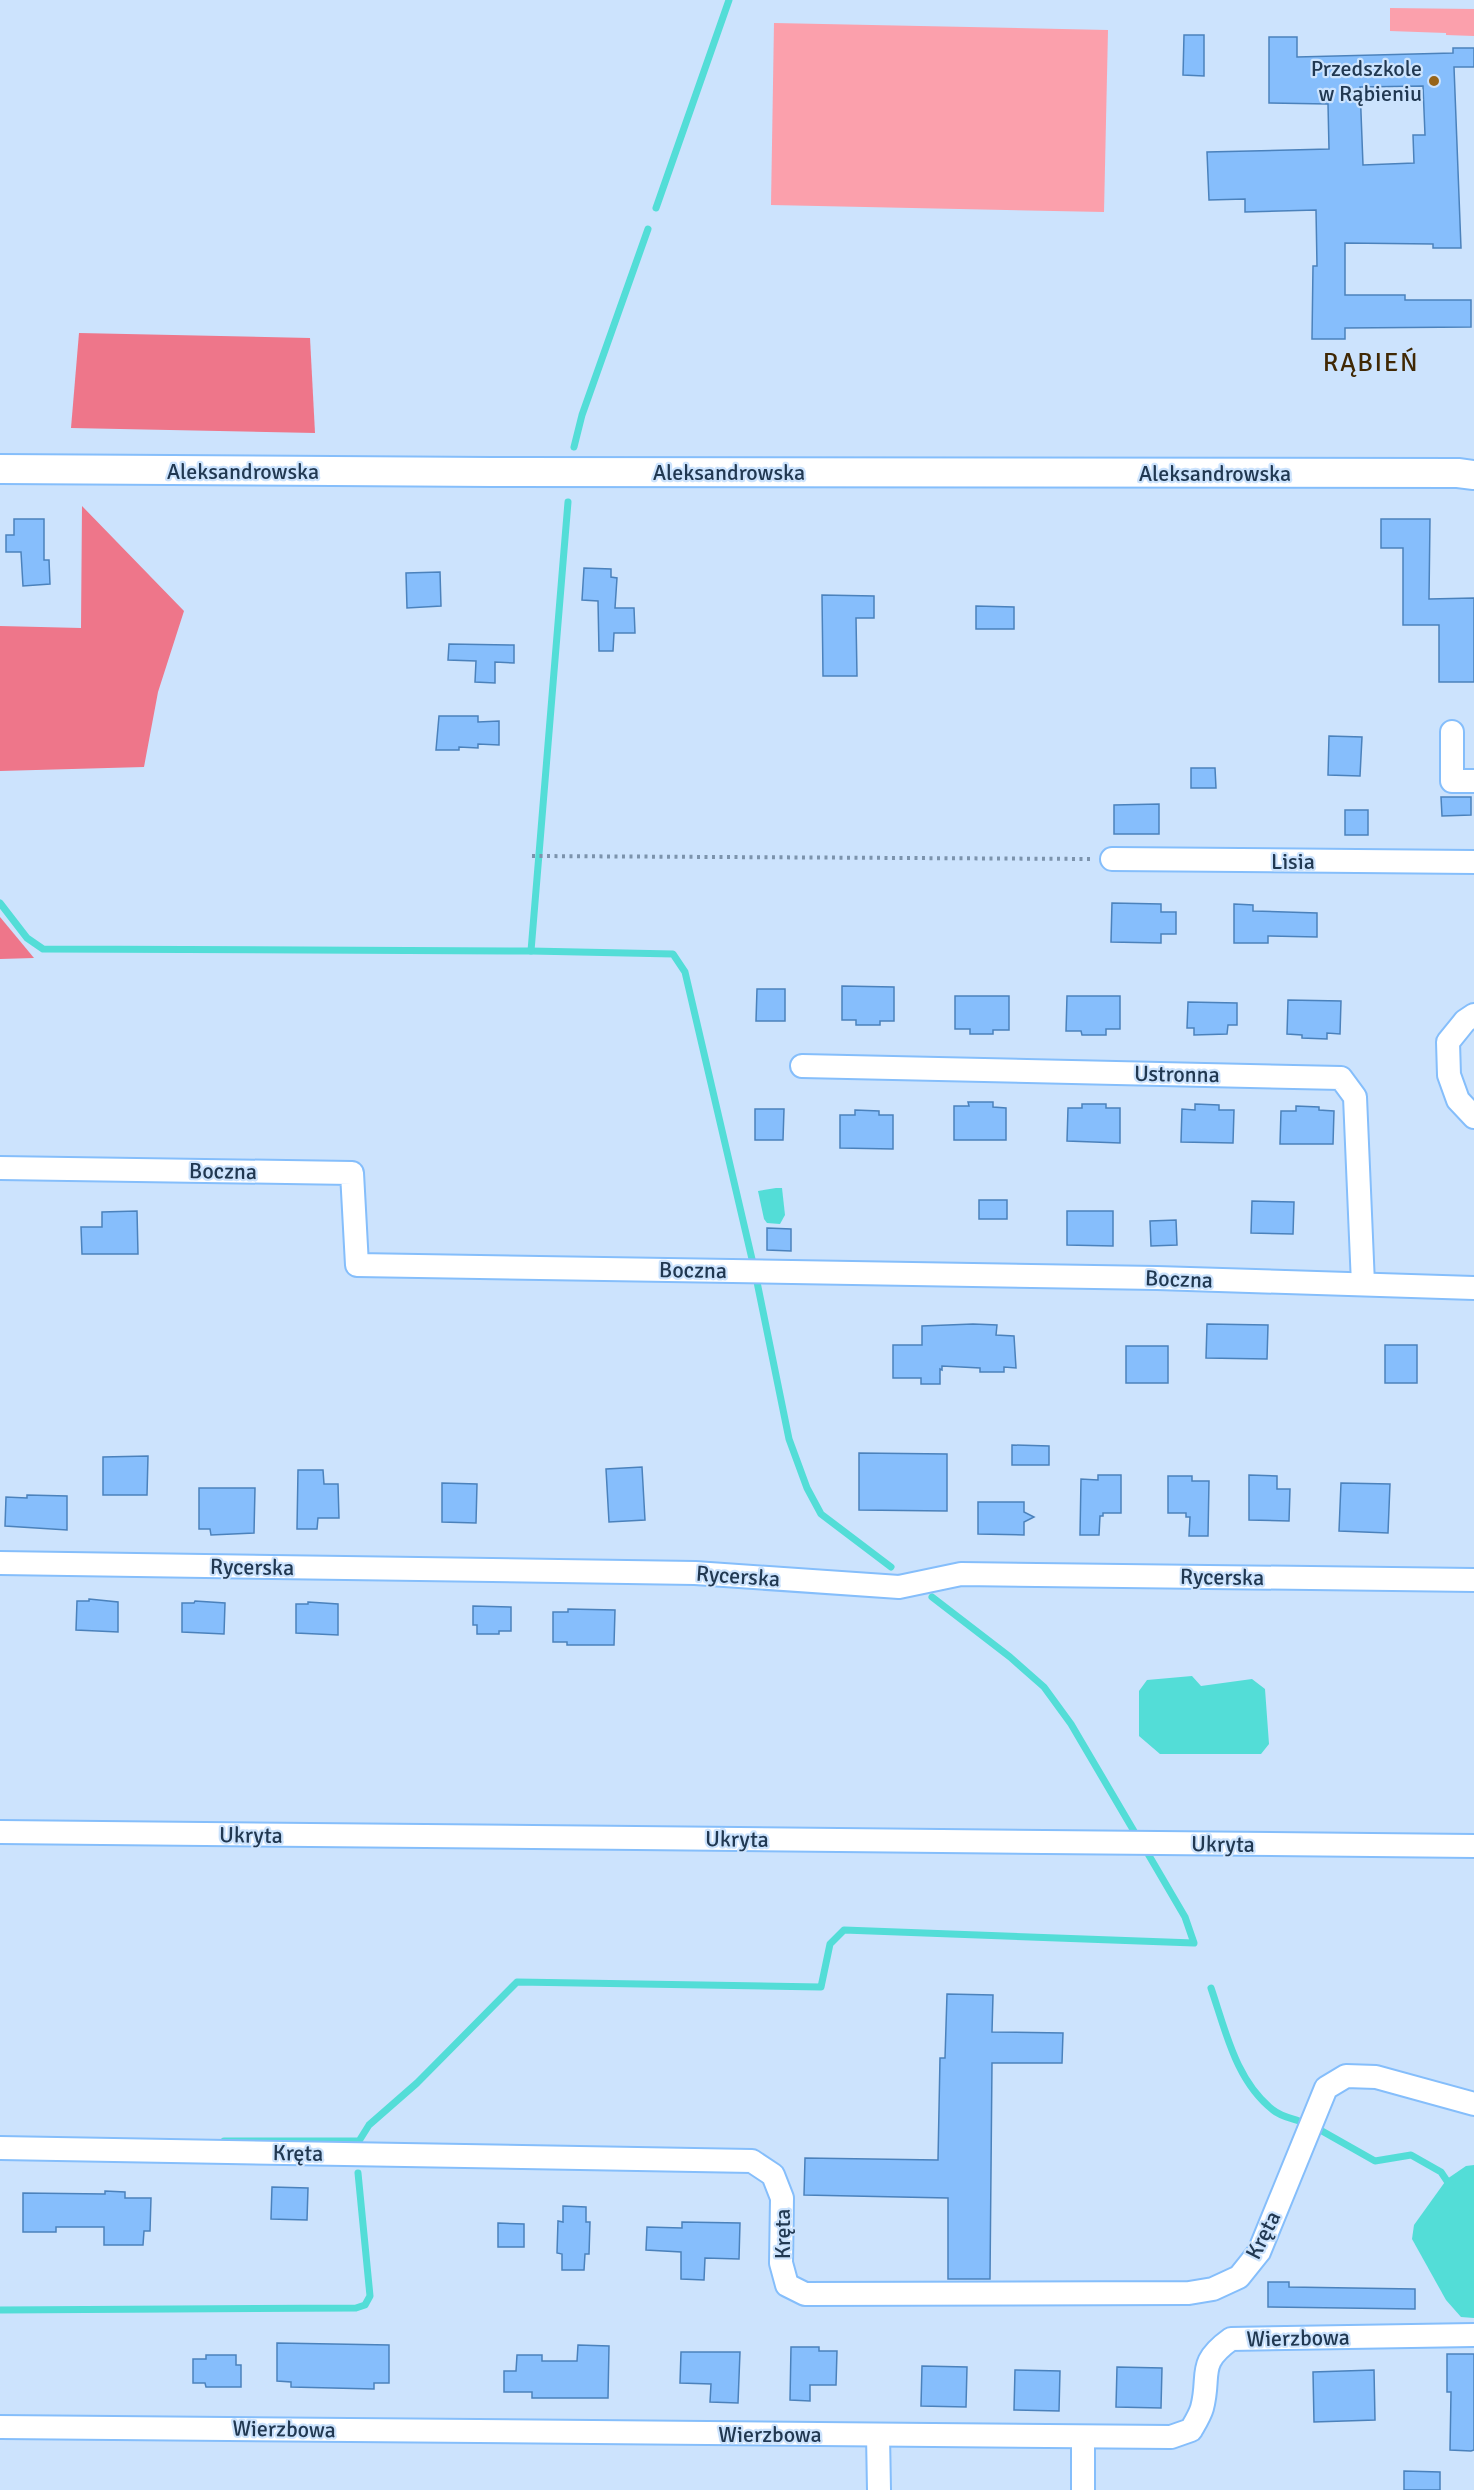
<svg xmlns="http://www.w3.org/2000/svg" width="1474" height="2490" font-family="Signika,sans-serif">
<rect width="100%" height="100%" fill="#cce3fd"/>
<g fill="#fba0ac">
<path d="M1390,8L1474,9V36L1446,35V33L1390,31Z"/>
<path d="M774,23L1108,30L1104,212L771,205Z"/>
</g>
<g fill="#ee768a">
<path d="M79,333L310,338L315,433L71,428Z"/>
<path d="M82,506L184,611L158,692L144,767L0,771V626L81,628Z"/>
<path d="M0,917L34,958L0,959Z"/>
</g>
<g fill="#53ddd7">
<path d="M776,1188H782L785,1215L780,1224L767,1223L764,1219L758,1191Z"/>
<path d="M1192,1676L1201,1686L1252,1679L1265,1689L1269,1744L1261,1754H1160L1139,1736V1691L1147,1680Z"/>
<path d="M1474,2165V2318L1461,2317L1446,2300L1412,2239L1414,2225L1447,2179L1466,2166Z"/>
</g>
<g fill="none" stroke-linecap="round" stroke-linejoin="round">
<g stroke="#53ddd7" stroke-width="7">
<path d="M656,208L729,0"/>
<path d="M574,447L582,415L648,229"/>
<path d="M0,903L27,938L43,949L531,951L673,954L685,972L752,1259"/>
<path d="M531,951L568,502"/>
<path d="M757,1282L789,1439L807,1488L821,1514L891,1567"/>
<path d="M932,1597L1010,1657L1044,1687L1071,1724L1138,1838"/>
<path d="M1211,1988C1226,2032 1236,2081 1273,2110C1280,2116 1290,2118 1299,2121"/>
<path d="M1322,2131L1375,2161L1411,2155L1441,2172L1451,2187"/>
<path d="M224,2141H359L369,2125L417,2083L517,1982L821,1987L830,1944L844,1930L1194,1943L1185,1917L1144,1847"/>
<path d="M0,2310L356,2308L365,2305L370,2296L358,2173"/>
</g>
</g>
<g fill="#86befc" stroke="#4b82bc" stroke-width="1.5" fill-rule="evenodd">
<path d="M1184,35H1204V76L1183,75Z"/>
<path d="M1269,37H1297V57L1453,53V48H1474V67H1454L1461,248H1433V244L1345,243V295H1405V300H1471V327L1345,328V339H1312L1313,266H1317L1316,210L1245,212V199L1209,200L1207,152L1329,149L1328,104L1269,103ZM1423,86L1425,135H1413L1414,163L1363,165L1360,87Z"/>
<path d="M14,519H44V560H49L50,584L23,586L21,552H6V535H14Z"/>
<path d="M1381,519H1430L1429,599L1474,598V682H1439V625H1403V548H1381Z"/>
<path d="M584,568L611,569V577L617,578L615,608H634L635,633H614L613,651H599L598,601L582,600Z"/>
<path d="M440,572L441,606L407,608L406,573Z"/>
<path d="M822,595L874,596V618H856L857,676H823Z"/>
<path d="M976,606L1014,607V629H976Z"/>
<path d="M449,644L514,645V663L495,662V683L475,682L476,661L448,660Z"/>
<path d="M439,716H478V722L499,721V745L478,744V748L459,747V750H436Z"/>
<path d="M1329,736L1362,737L1360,776L1328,775Z"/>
<path d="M1191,768H1215L1216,788H1191Z"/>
<path d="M1441,797H1471V815L1442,816Z"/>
<path d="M1159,804V834H1114V805Z"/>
<rect x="1345" y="810" width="23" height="25"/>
<path d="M1112,903L1161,904V912H1176V934H1161V943L1111,942Z"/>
<path d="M1234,904L1253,905V911L1317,913V937L1268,936V943H1234Z"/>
<path d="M842,986L894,987V1021H880V1025H856V1020H842Z"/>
<path d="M757,989H785V1021H756Z"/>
<path d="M955,996H1009V1030H993V1034H970V1029H955Z"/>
<path d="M1067,996H1120V1029H1106V1035H1082L1081,1031H1066Z"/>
<path d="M1288,1000L1341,1001L1340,1034L1327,1033V1039L1302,1038V1035L1287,1034Z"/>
<path d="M1188,1002L1237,1003V1025H1228L1227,1034L1194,1035V1028H1187Z"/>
<path d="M968,1102H993V1107L1006,1108V1140H954V1106H969Z"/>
<path d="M1082,1104H1106V1108H1120V1143L1067,1141L1068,1108H1082Z"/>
<path d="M1195,1104L1219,1105V1110H1234L1233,1143L1181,1142L1182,1109L1195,1110Z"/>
<path d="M1296,1106L1319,1107V1110L1334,1111L1333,1144H1280L1281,1111H1296Z"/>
<path d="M755,1109H784L783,1140H755Z"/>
<path d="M855,1110L879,1111V1115H893V1149L840,1148V1115H855Z"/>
<rect x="979" y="1200" width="28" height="19"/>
<path d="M1252,1201L1294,1202L1293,1234L1251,1233Z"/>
<path d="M137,1211L138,1254H82L81,1227H102V1212Z"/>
<path d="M1067,1211H1113V1246L1067,1245Z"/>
<path d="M1176,1220L1177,1245L1151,1246L1150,1221Z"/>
<path d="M767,1228L791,1229V1251L767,1250Z"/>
<path d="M973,1324L997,1325L996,1335L1014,1336L1016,1368L1004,1367V1372H980V1368L942,1366V1370L940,1369V1384H921V1378H893V1345H922V1326Z"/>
<path d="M1207,1324L1268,1325L1267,1359L1206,1358Z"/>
<rect x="1385" y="1345" width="32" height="38"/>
<rect x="1126" y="1346" width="42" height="37"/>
<path d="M1012,1445L1049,1446V1465H1012Z"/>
<path d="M859,1453L947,1454V1511L859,1510Z"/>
<path d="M148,1456L147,1495H103V1457Z"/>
<path d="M642,1467L645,1520L609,1522L606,1469Z"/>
<path d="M298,1470H323L324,1484H338L339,1518H318L317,1529H297Z"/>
<path d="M1098,1475H1121V1513H1103V1516H1100L1099,1535H1080L1081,1479L1098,1480Z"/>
<path d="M1249,1475L1277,1476V1489H1290L1289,1521L1249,1520Z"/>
<path d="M1168,1476H1192V1481H1209L1208,1536H1189L1190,1517H1186V1513H1168Z"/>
<path d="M442,1483L477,1484L476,1523L442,1522Z"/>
<path d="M1341,1483L1390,1484L1388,1533L1339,1531Z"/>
<path d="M199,1488H255L254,1533L211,1535L210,1529H199Z"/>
<path d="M27,1495L67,1496V1530L5,1526L6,1497L27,1498Z"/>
<path d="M978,1502H1024V1512L1034,1517L1024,1522V1535L978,1534Z"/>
<path d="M89,1599L118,1602V1632L76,1630L77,1601H89Z"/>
<path d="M195,1601L225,1603L224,1634L182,1632V1603H194Z"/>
<path d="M308,1602L338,1604V1635L296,1633V1604H308Z"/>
<path d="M473,1606L511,1607V1631H499V1634H477V1625H473Z"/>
<path d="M568,1609L615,1610L614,1645H567V1642H553V1612H568Z"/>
<path d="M947,1994L993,1995L992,2032L1063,2033L1062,2063H992L990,2279H948V2198L804,2195L805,2158L938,2160L940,2058H945Z"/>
<path d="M272,2187L308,2188L307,2220L271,2219Z"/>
<path d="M105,2191L125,2192V2198H151L150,2231H144L143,2245H104V2227H56V2232H23V2193L105,2194Z"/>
<path d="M563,2206L586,2207V2222H590L589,2254H585L584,2270H562V2254L557,2253L558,2221L563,2222Z"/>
<path d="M682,2222L740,2223L739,2259L705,2258L704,2280L681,2279V2252L646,2250L647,2227L682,2228Z"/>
<path d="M498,2223L524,2224V2247H498Z"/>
<path d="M1268,2282H1289V2287L1415,2289V2309L1268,2307Z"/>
<path d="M277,2343L389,2345V2383H374V2389L291,2387V2382L277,2381Z"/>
<path d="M578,2345L609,2346L608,2398H532V2392H504V2371H516L517,2355H542V2361H577Z"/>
<path d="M791,2347H819V2351H837L836,2385H810V2401L790,2400Z"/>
<path d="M681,2352H740L738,2403L710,2402L711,2384L680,2383Z"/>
<path d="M1447,2354H1474V2450L1471,2451L1450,2450L1451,2392H1447Z"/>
<path d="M206,2355H236V2365H241V2387H206L205,2383H193V2359H206Z"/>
<path d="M922,2366L967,2367L966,2407L921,2406Z"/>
<path d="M1117,2367L1162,2368L1161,2408L1116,2407Z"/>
<path d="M1015,2370L1060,2371L1059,2411L1014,2410Z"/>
<path d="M1374,2370L1375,2420L1314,2422L1313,2372Z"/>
<path d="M1404,2471L1440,2472V2490H1404Z"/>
</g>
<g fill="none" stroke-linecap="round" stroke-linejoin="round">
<defs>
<g id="minor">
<path d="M1452,732V781H1474"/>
<path d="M1112,859L1474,862"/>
<path d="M1474,1015L1465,1021L1448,1042L1449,1075L1458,1100L1474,1117"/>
<path d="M802,1066L1341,1078L1355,1097L1363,1284"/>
<path d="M0,1168L352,1173L357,1265L1157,1278L1474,1288"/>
<path d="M0,1563L695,1573L899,1587L961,1574L1474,1580"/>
<path d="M0,1832L1474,1846"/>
<path d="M0,2148L752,2161L773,2175L782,2198L781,2263L787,2285L805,2294L1189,2293L1213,2289L1239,2277L1259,2252L1326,2088L1346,2076L1376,2077L1474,2104"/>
<path d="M0,2427L1171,2437L1191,2430C1195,2423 1200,2415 1202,2408C1211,2374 1196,2364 1231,2339L1474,2335"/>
<path d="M878,2435L879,2490"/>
<path d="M1083,2490V2437"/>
</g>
<path id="major" d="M0,469L491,472L1458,473L1474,475"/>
</defs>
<use href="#minor" stroke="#85befb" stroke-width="26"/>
<use href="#major" stroke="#85befb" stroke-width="32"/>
<path stroke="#7c93ac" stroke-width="4" stroke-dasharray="3 4.5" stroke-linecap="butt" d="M532,856L1092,859"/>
<use href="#minor" stroke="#fff" stroke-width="22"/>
<use href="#major" stroke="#fff" stroke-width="28"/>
</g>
<circle fill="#976419" stroke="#cce3fd" stroke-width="2" cx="1434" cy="81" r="6"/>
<g text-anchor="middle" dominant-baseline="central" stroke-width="4.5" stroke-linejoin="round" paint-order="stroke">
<g font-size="22" fill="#213851" stroke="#cce3fd" text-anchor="end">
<text x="1422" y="68">Przedszkole<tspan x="1422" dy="25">w Rąbieniu</tspan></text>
</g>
<g font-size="22" fill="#213851" stroke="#cce3fd">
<text x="243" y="471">Aleksandrowska</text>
<text x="729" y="472">Aleksandrowska</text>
<text x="1215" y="473">Aleksandrowska</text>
<text x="1293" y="861">Lisia</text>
<text transform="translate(1177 1074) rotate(1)">Ustronna</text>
<text transform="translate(223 1171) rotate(1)">Boczna</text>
<text transform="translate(693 1270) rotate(1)">Boczna</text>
<text transform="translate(1179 1279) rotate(2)">Boczna</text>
<text transform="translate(252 1567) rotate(1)">Rycerska</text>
<text transform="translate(738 1576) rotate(4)">Rycerska</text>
<text transform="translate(1222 1577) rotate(1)">Rycerska</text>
<text transform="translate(251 1835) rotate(1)">Ukryta</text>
<text transform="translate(737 1839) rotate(1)">Ukryta</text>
<text transform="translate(1223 1844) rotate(1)">Ukryta</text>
<text transform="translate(298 2153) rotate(1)">Kręta</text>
<text transform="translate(782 2234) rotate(-90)">Kręta</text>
<text transform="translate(1263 2235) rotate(-63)">Kręta</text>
<text transform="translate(1298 2338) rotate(-1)">Wierzbowa</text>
<text transform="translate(284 2429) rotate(1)">Wierzbowa</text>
<text x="770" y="2434">Wierzbowa</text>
</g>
<g font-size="26" letter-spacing="1.5" fill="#402804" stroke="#cce3fd">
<text x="1371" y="363">RĄBIEŃ</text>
</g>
</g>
</svg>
